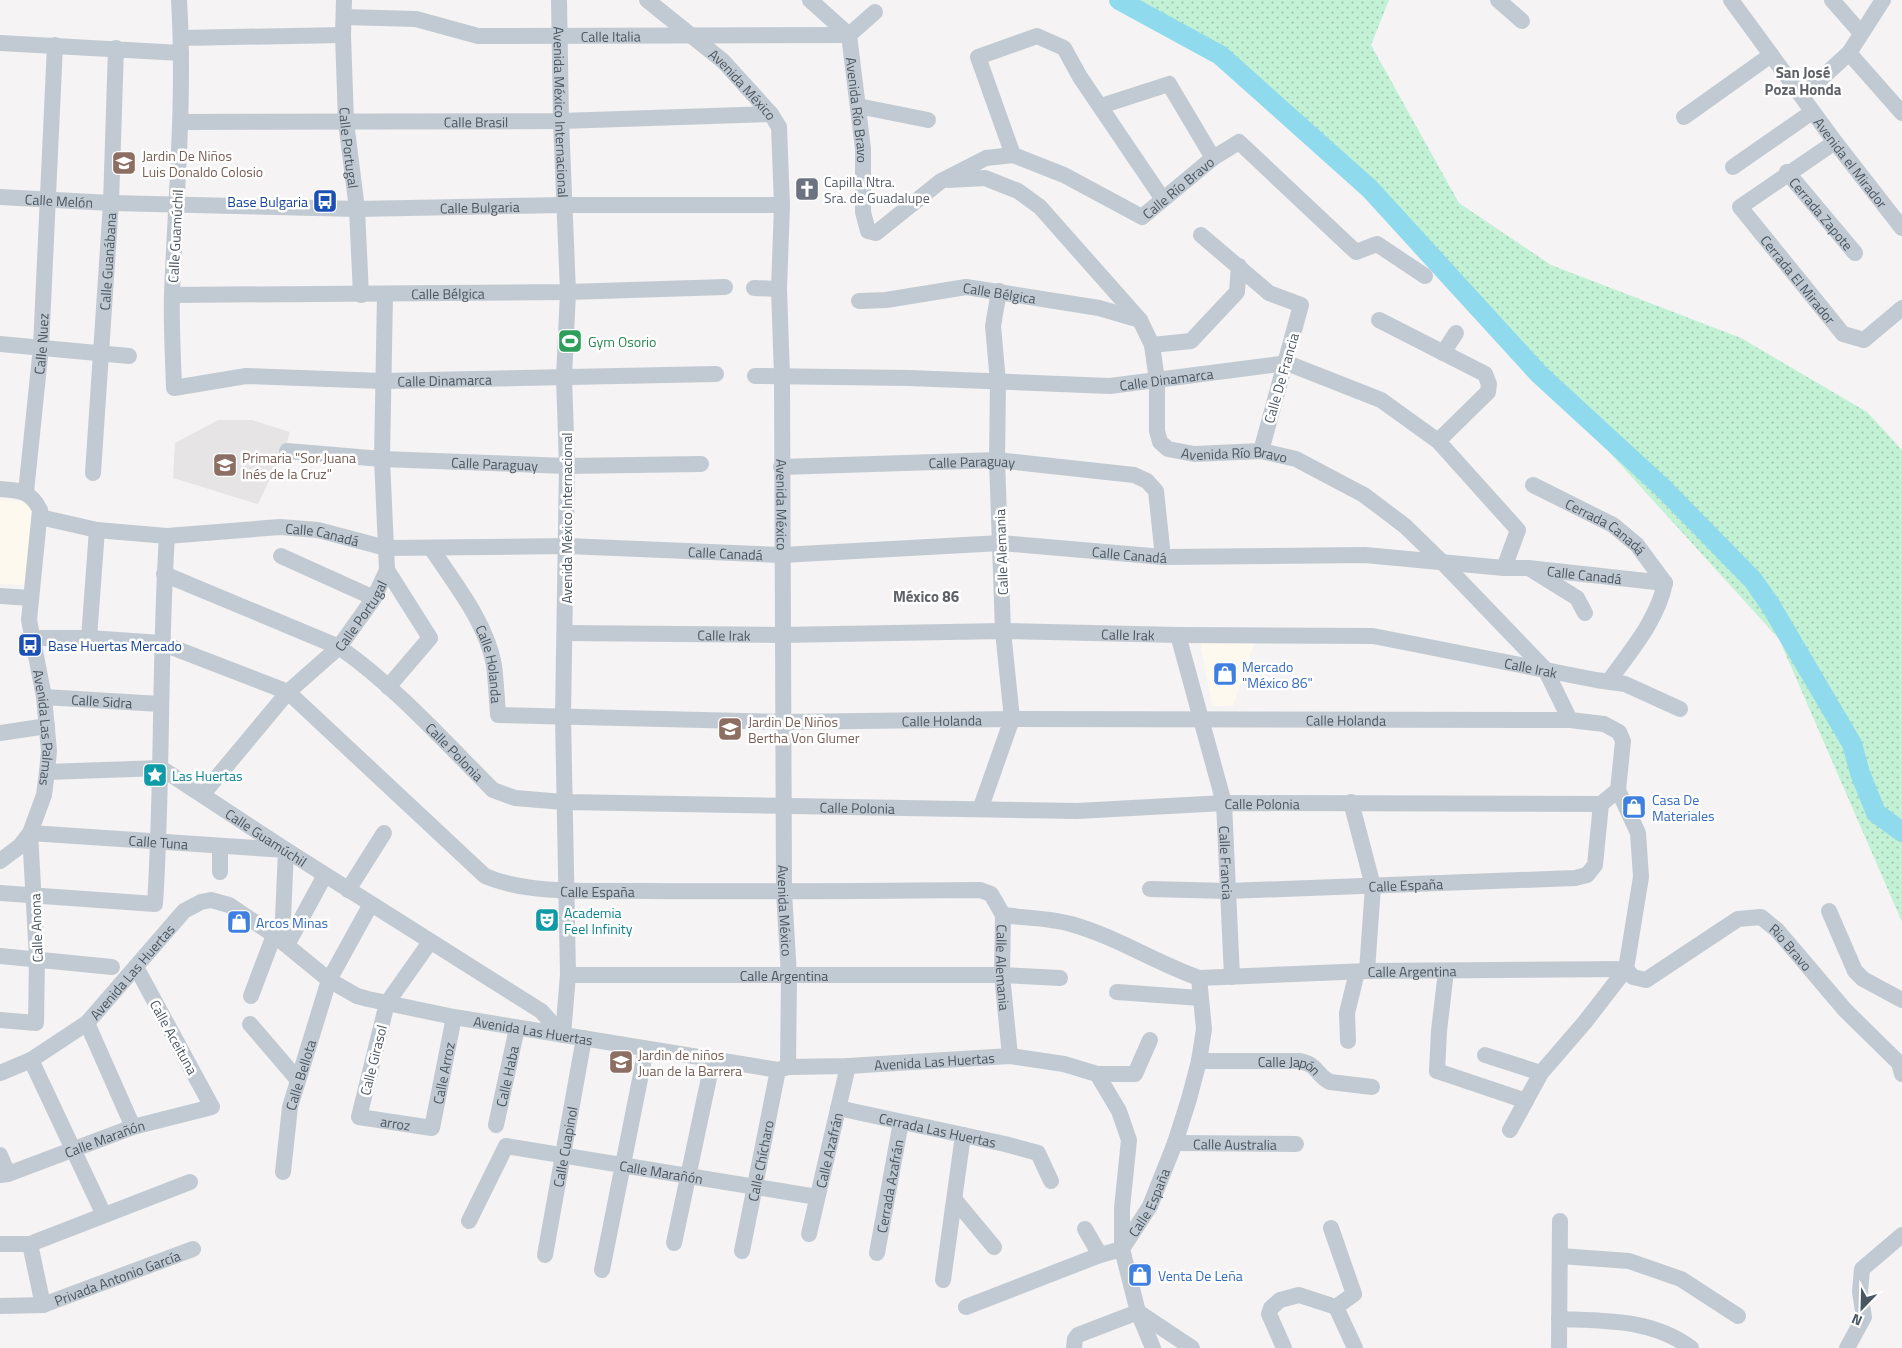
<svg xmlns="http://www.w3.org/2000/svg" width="1902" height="1348" font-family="'Titillium Web',sans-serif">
<defs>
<pattern id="green-dots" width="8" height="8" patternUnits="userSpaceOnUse" patternTransform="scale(1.25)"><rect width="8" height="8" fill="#c3f1d5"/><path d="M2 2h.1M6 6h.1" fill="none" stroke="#a0c6b0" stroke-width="1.8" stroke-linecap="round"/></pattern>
</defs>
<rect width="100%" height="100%" fill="#f5f3f3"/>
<g fill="#fdf9ef">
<path d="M0,500L33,502L29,585L0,584Z"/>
<path d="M1255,641L1233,706H1212L1200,642Z"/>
</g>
<path fill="#e6e4e5" d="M218,420H252L290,432L286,445L258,504L173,478L175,443Z"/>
<path fill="url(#green-dots)" d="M1119,0H1389L1371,45L1459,203L1551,265L1741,338L1867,412L1902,450V922L1779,639L1370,189L1220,55Z"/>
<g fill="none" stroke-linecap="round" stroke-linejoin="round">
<path stroke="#90daee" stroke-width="20" d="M1119,0L1220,55L1370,189L1539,374L1662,487L1753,580L1771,606L1852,744L1860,773L1876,813L1902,832"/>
<g stroke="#c1cad2" stroke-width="16">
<path id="s1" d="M179,0C185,98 176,195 172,293C171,324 173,356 174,388L246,376L382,381L716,374"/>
<path id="s2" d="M344,0L343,35L346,122L357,209L361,295"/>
<path id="s3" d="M559,0L561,121L568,292L564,377L567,466L563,716L568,975L563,1035"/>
<path id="s4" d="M647,0L723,61L771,114L779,127L782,205L779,289L782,376L784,892L789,976L788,1067"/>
<path id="s5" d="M810,0L849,35L863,149V212L868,231L876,233L941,181L986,158L1013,155L1064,175L1142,217L1213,158L1239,142L1356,252L1377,244L1425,276"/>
<path d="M1498,0L1522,21"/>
<path id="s6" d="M1731,0L1835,142L1902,228"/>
<path d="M1832,0L1861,33"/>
<path id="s7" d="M344,17L416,19L478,36L849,35"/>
<path d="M849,35L875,12"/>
<path d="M181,38L343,35"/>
<path d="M0,43L181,53"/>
<path d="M1849,53L1902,113"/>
<path d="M1802,96L1849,53L1883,0"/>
<path d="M858,106L928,120"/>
<path d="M1101,106L1169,84L1213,158"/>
<path d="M1684,117L1771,55"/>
<path id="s8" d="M181,122L561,121L771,114"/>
<path id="s9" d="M1835,142L1740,207L1843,334L1864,340L1902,308"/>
<path d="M1013,155L978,57L1037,36L1064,48L1080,77L1162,198"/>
<path d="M1733,167L1812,112"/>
<path id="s10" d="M1787,172L1855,253"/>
<path id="s11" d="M948,180L985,178L1018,191L1040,207L1140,320L1152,345L1157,380V431L1160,442L1168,449L1194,454L1261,451L1296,459L1364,495L1405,526L1443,563L1545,669L1570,720"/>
<path id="s12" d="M0,197L111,203L357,209L564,205H782"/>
<path d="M1201,235L1269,293L1301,305L1261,451"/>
<path d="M754,288L779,289"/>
<path id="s13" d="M172,295L568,292L725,287"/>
<path id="s14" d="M859,301L886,300L966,287L1099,308L1140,320"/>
<path d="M1379,320L1485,374L1489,384L1488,392L1438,441"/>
<path d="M0,344L129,356"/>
<path d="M1152,345L1191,341L1237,292L1239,266"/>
<path d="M1443,353L1456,333"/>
<path id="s15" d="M755,376L909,378L1110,386L1287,363L1381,400L1438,441L1518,530L1504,568"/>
<path id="s16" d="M287,451L382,459L567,466L701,464"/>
<path id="s17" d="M781,467L997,460L1134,475L1147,481L1156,491L1163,557"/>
<path id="s18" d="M93,473L111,203L116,48"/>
<path id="s19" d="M1533,485L1613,525L1637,545L1665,583"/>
<path id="s20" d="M0,489C19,490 31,491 40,510L29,620L44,697L49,751L47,772L44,795L30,833L20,846L0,861"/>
<path id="s21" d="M26,492L41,347L55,45"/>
<path id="s22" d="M40,517L97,530L167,536L280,527L318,530L386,548L567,546L782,555L1001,543L1163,557L1365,555L1504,568H1528L1665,583"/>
<path id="s23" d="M431,548C455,584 486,622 494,665C496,682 497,699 498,715L784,722L1012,719L1570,720L1604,724L1619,732L1623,741L1618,790L1638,833L1641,877L1626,969L1585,1022L1541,1073L1510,1130"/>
<path d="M281,556L374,598"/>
<path d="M387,570L430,638L388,687"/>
<path d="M1532,570L1577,598L1585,613"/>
<path id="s24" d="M164,574L339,647C396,687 444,741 493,790L515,798L564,802L1077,811L1224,803L1601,804L1618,790"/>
<path d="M0,596L31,598"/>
<path id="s25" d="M566,633L781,635L1003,631L1178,635L1373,636L1596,680L1625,684L1680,709"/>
<path id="s26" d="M1178,635L1224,803L1232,977"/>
<path id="s27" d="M32,638H89L161,643L288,692L485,876C532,896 599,890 650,891C760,892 870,891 980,890L991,894L1003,915L1002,975L1010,1056"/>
<path d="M89,638L97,530"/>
<path d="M1609,681C1631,650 1657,621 1665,583"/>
<path id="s28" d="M44,697L160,704"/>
<path d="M0,733L47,726"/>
<path id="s29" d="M161,768L286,850L541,1011L563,1035"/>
<path d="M47,772L161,768"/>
<path id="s30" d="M203,794L288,692L339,647L374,598L387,570L382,459L385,295"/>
<path d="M1351,802L1373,886L1367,971"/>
<path d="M981,807L1012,719L1003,631L997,460L998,382L993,326L999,291"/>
<path d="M220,872V846"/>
<path id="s31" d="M1150,889L1228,891L1575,878L1587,875L1595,865L1601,804"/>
<path d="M348,890L384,833"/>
<path d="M0,893L155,904C163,781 159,658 167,536"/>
<path d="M1829,911L1855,971L1863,979L1902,1000"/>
<path id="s32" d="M1003,915C1025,918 1050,918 1071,924C1117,937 1156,963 1199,978L1367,971L1626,969"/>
<path id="s33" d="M430,942L387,1003L359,1117L432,1128L454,1017"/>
<path d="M287,945L325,875"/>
<path d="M0,956L112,967"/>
<path id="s34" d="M1626,969L1633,977L1646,980L1738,919L1761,917L1777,930L1845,1010L1899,1063L1902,1074"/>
<path d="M1446,971L1439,1031L1437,1071L1526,1101"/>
<path id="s35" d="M568,975H1002L1060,978"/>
<path d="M1117,992L1200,998"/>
<path d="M251,996L274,935"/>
<path id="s36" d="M0,1020L36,1023L37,958L30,833L286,850L282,941"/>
<path d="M87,1023L133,1127"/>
<path d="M250,1024L298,1080"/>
<path d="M1348,1041L1347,1013L1357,972"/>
<path d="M1485,1055L1541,1073"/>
<path d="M31,1060L104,1215"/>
<path id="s37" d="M1199,1061H1299C1318,1064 1316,1075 1330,1082L1372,1087"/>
<path id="s38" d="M0,1073L31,1060L87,1023L184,911L201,902L211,900L229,905L274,935L329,980L357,996L368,999L454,1017L778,1070L788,1067L848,1066L1010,1056L1064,1064L1097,1074L1119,1111L1129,1140L1122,1208V1249L1138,1312L1153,1348"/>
<path d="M1097,1074H1135L1150,1040"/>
<path id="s39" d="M838,1108L1005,1144L1038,1153L1051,1181"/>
<path id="s40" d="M496,1125L517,1028"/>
<path id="s41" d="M1175,1143L1296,1144"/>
<path d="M0,1155L8,1174"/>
<path id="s42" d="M283,1172L290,1107L329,980L371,904"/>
<path id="s43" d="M0,1175L8,1174L133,1127L212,1107L136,967"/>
<path d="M955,1200L994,1247"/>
<path id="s44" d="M469,1221L506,1146L817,1197"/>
<path d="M1085,1229L1100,1255"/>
<path id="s45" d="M809,1234L848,1066"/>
<path d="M674,1243L713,1059"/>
<path d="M0,1244H30L190,1182"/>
<path d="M30,1244L43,1305"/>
<path id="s46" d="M1122,1249L1150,1206L1175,1143L1189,1099L1199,1061L1204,1029L1199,978"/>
<path id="s47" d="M742,1251L778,1070"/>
<path id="s48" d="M877,1253L901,1122"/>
<path id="s49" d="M545,1255L584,1038"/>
<path d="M1560,1256L1629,1261L1681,1279L1738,1316"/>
<path d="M602,1270L646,1049"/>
<path d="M943,1280L963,1135"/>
<path id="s50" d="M0,1306L43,1305L193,1249"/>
<path d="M966,1307L1100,1255L1122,1249"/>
<path d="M1336,1307L1355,1348"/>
<path d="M1138,1312L1192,1348"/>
<path d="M1559,1319C1606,1321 1652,1319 1691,1348"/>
<path d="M1074,1348L1075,1339L1078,1335L1138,1312"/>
<path d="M1284,1348L1269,1314L1271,1308L1280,1300L1299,1295L1336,1307L1354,1294L1331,1228"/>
<path d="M1559,1348L1560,1221"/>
<path d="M1847,1348L1864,1317L1860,1292L1862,1269L1902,1235"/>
</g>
</g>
<defs>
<symbol id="school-square" viewBox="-11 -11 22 22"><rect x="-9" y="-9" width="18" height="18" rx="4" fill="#8d6e63" stroke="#fff"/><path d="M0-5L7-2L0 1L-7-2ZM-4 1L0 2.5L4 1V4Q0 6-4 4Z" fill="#fff"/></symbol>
<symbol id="church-square" viewBox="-11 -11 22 22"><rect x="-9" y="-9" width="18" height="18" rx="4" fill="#6b7280" stroke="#fff"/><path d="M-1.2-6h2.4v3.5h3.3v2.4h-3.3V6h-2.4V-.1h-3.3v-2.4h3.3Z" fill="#fff"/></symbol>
<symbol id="bus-square" viewBox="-11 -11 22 22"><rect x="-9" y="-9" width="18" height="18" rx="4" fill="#1a4fb4" stroke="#fff"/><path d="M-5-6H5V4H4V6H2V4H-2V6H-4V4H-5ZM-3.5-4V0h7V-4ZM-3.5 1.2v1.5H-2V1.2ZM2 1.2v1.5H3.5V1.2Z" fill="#fff"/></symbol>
<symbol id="stadium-square" viewBox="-11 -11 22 22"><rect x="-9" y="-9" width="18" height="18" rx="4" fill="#2e9e5b" stroke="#fff"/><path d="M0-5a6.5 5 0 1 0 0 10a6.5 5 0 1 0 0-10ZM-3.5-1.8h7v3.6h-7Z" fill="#fff"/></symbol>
<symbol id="shop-square" viewBox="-11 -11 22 22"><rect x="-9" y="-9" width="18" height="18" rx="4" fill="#3f7fe0" stroke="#fff"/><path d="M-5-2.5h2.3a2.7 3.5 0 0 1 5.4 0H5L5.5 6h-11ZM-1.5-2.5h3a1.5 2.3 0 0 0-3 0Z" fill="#fff"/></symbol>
<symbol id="sight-square" viewBox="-11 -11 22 22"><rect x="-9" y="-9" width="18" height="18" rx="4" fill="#0f9aa8" stroke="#fff"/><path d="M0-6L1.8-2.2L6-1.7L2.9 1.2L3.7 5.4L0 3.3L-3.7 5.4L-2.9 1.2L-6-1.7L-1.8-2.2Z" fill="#fff"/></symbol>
<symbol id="theatre-square" viewBox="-11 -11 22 22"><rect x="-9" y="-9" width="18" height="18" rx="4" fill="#0f9aa8" stroke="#fff"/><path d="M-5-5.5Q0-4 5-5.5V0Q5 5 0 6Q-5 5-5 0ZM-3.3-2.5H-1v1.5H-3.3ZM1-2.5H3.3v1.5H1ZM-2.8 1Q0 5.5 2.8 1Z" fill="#fff"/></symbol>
</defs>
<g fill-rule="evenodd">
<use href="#school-square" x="110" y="149" width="28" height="28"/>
<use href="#church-square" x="793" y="175" width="28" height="28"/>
<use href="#bus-square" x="311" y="187" width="28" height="28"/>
<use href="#stadium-square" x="556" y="327" width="28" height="28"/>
<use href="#school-square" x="211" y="451" width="28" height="28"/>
<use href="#bus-square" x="16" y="631" width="28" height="28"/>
<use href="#shop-square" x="1211" y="660" width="28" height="28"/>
<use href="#school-square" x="716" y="715" width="28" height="28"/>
<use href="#sight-square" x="141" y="761" width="28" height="28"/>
<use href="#shop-square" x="1620" y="793" width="28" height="28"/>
<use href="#theatre-square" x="533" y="906" width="28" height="28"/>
<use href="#shop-square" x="225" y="908" width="28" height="28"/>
<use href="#school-square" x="607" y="1048" width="28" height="28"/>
<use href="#shop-square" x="1126" y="1261" width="28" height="28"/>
</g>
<g text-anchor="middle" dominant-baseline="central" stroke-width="5" stroke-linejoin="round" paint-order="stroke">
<g font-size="14" fill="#4a5661" stroke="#fff">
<text stroke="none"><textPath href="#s7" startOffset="269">Calle Italia</textPath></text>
<text stroke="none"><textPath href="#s4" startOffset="128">Avenida México</textPath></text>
<text stroke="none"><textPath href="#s5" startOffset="128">Avenida Río Bravo</textPath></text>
<text stroke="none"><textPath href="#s3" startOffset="112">Avenida México Internacional</textPath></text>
<text stroke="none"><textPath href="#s8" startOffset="295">Calle Brasil</textPath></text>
<text stroke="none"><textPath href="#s2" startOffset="148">Calle Portugal</textPath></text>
<text stroke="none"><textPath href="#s6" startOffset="202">Avenida el Mirador</textPath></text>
<text stroke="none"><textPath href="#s5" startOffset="609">Calle Río Bravo</textPath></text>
<text stroke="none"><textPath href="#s12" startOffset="59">Calle Melón</textPath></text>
<text stroke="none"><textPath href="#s12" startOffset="480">Calle Bulgaria</textPath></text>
<text stroke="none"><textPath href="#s10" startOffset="54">Cerrada Zapote</textPath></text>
<text transform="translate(175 236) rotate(-87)">Calle Guamúchil</text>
<text stroke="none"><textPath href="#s18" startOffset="212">Calle Guanábana</textPath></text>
<text stroke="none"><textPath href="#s9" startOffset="208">Cerrada El Mirador</textPath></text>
<text stroke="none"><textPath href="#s13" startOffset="276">Calle Bélgica</textPath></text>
<text stroke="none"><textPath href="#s14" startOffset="142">Calle Bélgica</textPath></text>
<text stroke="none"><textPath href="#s21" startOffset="149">Calle Nuez</textPath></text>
<text transform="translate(1281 378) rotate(-74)">Calle De Francia</text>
<text stroke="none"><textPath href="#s1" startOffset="660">Calle Dinamarca</textPath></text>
<text stroke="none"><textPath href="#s15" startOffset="412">Calle Dinamarca</textPath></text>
<text stroke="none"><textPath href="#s11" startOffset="454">Avenida Río Bravo</textPath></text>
<text stroke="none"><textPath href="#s17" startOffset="191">Calle Paraguay</textPath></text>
<text stroke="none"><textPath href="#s16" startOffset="208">Calle Paraguay</textPath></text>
<text stroke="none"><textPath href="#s4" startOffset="562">Avenida México</textPath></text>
<text transform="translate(566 518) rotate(-90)">Avenida México Internacional</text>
<text stroke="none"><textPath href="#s19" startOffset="84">Cerrada Canadá</textPath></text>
<text stroke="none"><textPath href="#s22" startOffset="285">Calle Canadá</textPath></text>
<text transform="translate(1001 552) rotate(-92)">Calle Alemania</text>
<text stroke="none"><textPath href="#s22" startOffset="690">Calle Canadá</textPath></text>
<text stroke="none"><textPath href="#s22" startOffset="1095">Calle Canadá</textPath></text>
<text stroke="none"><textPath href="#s22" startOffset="1551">Calle Canadá</textPath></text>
<text stroke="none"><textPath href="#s30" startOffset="239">Calle Portugal</textPath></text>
<text stroke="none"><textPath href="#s25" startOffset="562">Calle Irak</textPath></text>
<text stroke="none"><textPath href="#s25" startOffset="158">Calle Irak</textPath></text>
<text stroke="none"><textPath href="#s23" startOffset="132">Calle Holanda</textPath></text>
<text stroke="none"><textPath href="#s25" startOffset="968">Calle Irak</textPath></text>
<text stroke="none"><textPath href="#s28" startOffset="58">Calle Sidra</textPath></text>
<text stroke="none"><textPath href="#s23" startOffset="628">Calle Holanda</textPath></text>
<text stroke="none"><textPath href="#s23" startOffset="1032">Calle Holanda</textPath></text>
<text stroke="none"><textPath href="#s20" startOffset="268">Avenida Las Palmas</textPath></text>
<text stroke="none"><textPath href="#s24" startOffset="346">Calle Polonia</textPath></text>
<text stroke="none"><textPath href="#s24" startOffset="1171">Calle Polonia</textPath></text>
<text stroke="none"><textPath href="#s24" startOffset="766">Calle Polonia</textPath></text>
<text stroke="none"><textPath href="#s29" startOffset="126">Calle Guamúchil</textPath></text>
<text stroke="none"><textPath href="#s36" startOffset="355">Calle Tuna</textPath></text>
<text stroke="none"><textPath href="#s26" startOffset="234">Calle Francia</textPath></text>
<text stroke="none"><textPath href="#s31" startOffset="256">Calle España</textPath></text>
<text stroke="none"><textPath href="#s27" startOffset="649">Calle España</textPath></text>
<text stroke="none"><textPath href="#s4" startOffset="968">Avenida México</textPath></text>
<text transform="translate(36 928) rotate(-92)">Calle Anona</text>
<text stroke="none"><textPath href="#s34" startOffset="200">Rio Bravo</textPath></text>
<text stroke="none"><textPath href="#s27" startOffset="1120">Calle Alemania</textPath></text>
<text stroke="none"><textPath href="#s32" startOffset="421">Calle Argentina</textPath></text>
<text stroke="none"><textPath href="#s38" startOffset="169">Avenida Las Huertas</textPath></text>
<text stroke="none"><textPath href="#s35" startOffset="216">Calle Argentina</textPath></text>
<text stroke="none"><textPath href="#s38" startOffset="634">Avenida Las Huertas</textPath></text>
<text transform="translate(174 1037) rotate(61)">Calle Aceituna</text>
<text transform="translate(373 1060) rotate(-76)">Calle Girasol</text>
<text stroke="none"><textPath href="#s38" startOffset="1039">Avenida Las Huertas</textPath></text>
<text stroke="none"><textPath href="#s37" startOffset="91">Calle Japón</textPath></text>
<text stroke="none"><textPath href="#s33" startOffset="322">Calle Arroz</textPath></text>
<text stroke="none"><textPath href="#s42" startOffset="99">Calle Bellota</textPath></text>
<text stroke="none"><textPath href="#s40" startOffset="50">Calle Haba</textPath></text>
<text stroke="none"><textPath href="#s33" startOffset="229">arroz</textPath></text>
<text stroke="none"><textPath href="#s39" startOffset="102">Cerrada Las Huertas</textPath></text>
<text stroke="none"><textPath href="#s43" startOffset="111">Calle Marañón</textPath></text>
<text stroke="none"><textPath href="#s41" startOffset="60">Calle Australia</textPath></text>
<text stroke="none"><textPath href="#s49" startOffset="110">Calle Cuapinol</textPath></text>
<text stroke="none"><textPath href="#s45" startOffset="86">Calle Azafrán</textPath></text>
<text stroke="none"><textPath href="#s47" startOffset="92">Calle Chícharo</textPath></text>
<text stroke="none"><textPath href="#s44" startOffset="241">Calle Marañón</textPath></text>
<text stroke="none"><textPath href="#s48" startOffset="68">Cerrada Azafrán</textPath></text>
<text stroke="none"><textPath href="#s46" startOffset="54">Calle España</textPath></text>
<text stroke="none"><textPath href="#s50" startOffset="122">Privada Antonio García</textPath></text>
</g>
<g font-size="14" fill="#785e54" stroke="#fff" text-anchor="start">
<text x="142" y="155">Jardin De Niños<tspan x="142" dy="16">Luis Donaldo Colosio</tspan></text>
<text x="242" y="457">Primaria "Sor Juana<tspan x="242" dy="16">Inés de la Cruz"</tspan></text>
<text x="748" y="721">Jardin De Niños<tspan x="748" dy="16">Bertha Von Glumer</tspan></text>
<text x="638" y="1054">Jardin de niños<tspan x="638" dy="16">Juan de la Barrera</tspan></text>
</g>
<g font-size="14" fill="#5b616d" stroke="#fff" text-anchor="start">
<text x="824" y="181">Capilla Ntra.<tspan x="824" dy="16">Sra. de Guadalupe</tspan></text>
</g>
<g font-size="14" fill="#164399" stroke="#fff" text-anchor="end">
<text x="308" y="201">Base Bulgaria</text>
<text x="48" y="645" text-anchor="start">Base Huertas Mercado</text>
</g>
<g font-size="14" fill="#27864d" stroke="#fff" text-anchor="start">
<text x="588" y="341">Gym Osorio</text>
</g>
<g font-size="14" fill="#366cbe" stroke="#fff" text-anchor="start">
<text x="1242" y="666">Mercado<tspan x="1242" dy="16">"México 86"</tspan></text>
<text x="1652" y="799">Casa De<tspan x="1652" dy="16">Materiales</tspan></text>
<text x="256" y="922">Arcos Minas</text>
<text x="1158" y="1275">Venta De Leña</text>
</g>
<g font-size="14" fill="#0d838f" stroke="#fff" text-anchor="start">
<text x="172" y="775">Las Huertas</text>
<text x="564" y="912">Academia<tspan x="564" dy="16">Feel Infinity</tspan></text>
</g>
<g font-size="15" font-weight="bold" fill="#5f6368" stroke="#fff">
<text x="1803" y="72">San José<tspan x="1803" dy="17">Poza Honda</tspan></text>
<text x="926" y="596">México 86</text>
</g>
</g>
<g transform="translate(1862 1308) rotate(203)" stroke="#ffffff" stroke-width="4" paint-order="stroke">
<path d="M0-4L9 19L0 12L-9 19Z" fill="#4a5661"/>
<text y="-8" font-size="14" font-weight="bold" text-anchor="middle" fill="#4a5661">N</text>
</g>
</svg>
